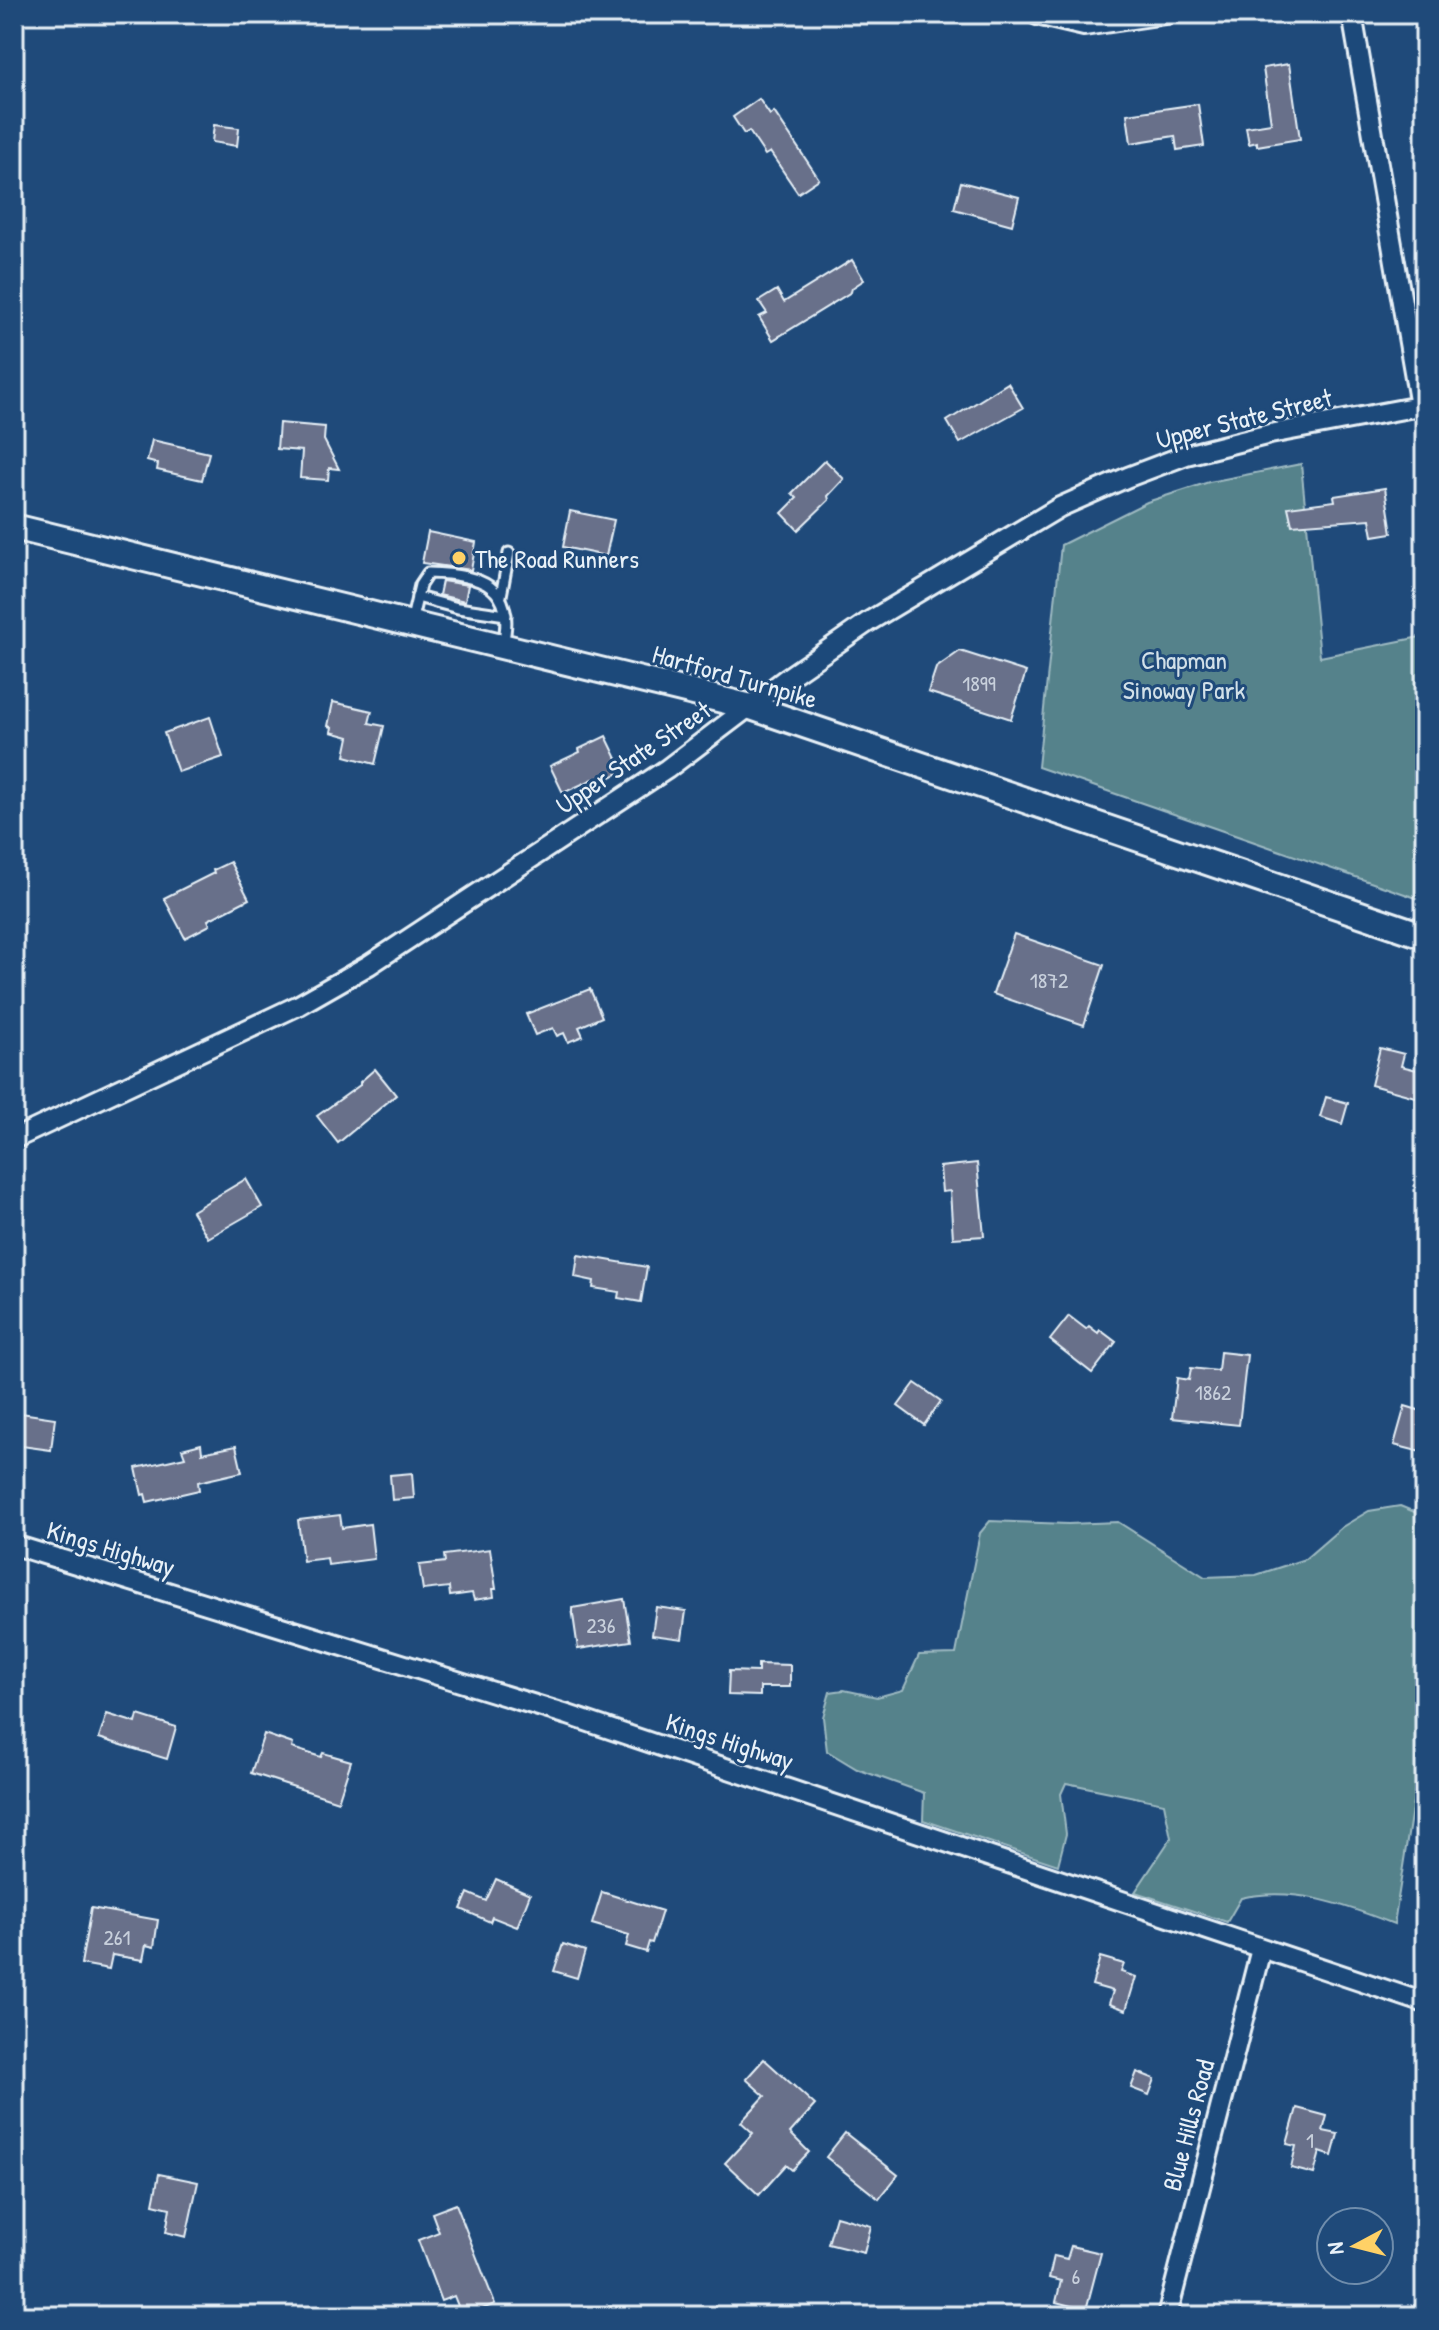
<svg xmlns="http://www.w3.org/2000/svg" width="1439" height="2330" font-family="'Patrick Hand',sans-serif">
<rect width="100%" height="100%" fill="#1f4a7a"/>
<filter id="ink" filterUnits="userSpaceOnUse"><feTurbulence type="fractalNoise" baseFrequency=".0125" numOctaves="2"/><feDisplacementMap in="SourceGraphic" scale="16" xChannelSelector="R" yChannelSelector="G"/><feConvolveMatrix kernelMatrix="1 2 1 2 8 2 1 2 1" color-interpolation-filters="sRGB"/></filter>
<g filter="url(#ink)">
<g fill="#55828b" stroke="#9ebac2" stroke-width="2">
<path d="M1301,464L1320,657L1425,636V901L1038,767L1061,545L1147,502L1209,482Z"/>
<path d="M1400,1506L1422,1515L1425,1521V1726L1394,1924C1345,1905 1294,1886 1241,1898L1227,1922L1135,1892L1171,1838L1164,1803L1066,1783L1061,1794L1066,1834L1058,1865L923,1820L924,1793L857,1769L827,1751L823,1717L830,1692L844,1690L877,1697L903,1690L919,1655L956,1654L980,1533L990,1521L1068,1524L1118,1522L1205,1577L1256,1575L1305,1559L1342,1527L1369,1511Z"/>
</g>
<g fill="#676f8a" stroke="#e8f1f8" stroke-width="2">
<path d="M1289,64L1300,139L1257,146V142L1249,144L1246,127L1271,123L1263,68Z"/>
<path d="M759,99L770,115L774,112L819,179L798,193L770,152L765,155L749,131L744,134L733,117Z"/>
<path d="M1198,104L1204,146L1177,150L1175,136L1131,143L1127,114Z"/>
<path d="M214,125L239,128L237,146L212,142Z"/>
<path d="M961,182L1019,197L1012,225L954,209Z"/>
<path d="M852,260L864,280L852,288L851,292L773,340L759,317L767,313L759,301L777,290L784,302Z"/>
<path d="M1008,383L1023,408L960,443L947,421Z"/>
<path d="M279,423L325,427L324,440L339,469L329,468L328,480L300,478L302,451L277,449Z"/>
<path d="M152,440L209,453L202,480L157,470L158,464L147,461Z"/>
<path d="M825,460L844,479L828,496L829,500L798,530L782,513L797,498L792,493Z"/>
<path d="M1385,488L1392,533L1373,536L1370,519L1292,525L1288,507L1335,501L1334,496Z"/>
<path d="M570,511L614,520L606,556L563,547Z"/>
<path d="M428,532L476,542L471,570L422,563Z"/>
<path d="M442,581L468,585L465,601L439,595Z"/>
<path d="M960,651L1026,672L1011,719L928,692L936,668Z"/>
<path d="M333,702L372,711L369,723L384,726L375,764L345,756L349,737L331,732L332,727L328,726Z"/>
<path d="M210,717L223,757L178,772L164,733Z"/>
<path d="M606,736L623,771L596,784L593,779L563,793L550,766L580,752L579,749Z"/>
<path d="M230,862L249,899L208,920L210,925L185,938L164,898L214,873L213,870Z"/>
<path d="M1014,934L1104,965L1084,1025L993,994Z"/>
<path d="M590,989L602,1017L579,1027L583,1036L568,1042L564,1033L557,1036L553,1028L535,1035L526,1014Z"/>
<path d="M1380,1048L1404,1054L1401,1066L1425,1072L1419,1098L1371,1085Z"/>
<path d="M375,1069L396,1095L338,1143L317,1116L360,1085V1082Z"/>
<path d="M1326,1097L1348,1103L1342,1124L1320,1117Z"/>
<path d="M977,1163L984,1236L953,1238L950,1191L942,1192L940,1167Z"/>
<path d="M246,1179L262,1207L208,1238L192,1211Z"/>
<path d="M578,1255L647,1267L641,1302L618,1298L619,1292L593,1288L594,1281L575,1277Z"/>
<path d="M1069,1316L1086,1329L1089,1326L1098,1333L1100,1330L1116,1342L1092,1373L1050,1340Z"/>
<path d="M1220,1352L1247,1355L1239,1425L1172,1418L1177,1378L1189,1380L1191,1368L1218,1371Z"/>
<path d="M915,1383L941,1401L924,1425L898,1406Z"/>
<path d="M1405,1406L1425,1412V1453L1394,1445Z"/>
<path d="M14,1412L55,1418L51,1450L14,1445Z"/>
<path d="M201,1444L202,1453L236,1446L242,1472L198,1482L199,1490L147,1502L145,1494L142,1495L136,1468L185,1457L182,1449Z"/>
<path d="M412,1473L414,1498L392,1500L390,1475Z"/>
<path d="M340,1515L342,1528L370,1524L374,1559L328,1565L327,1558L303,1561L298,1520Z"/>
<path d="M490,1549L496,1589H493L494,1597L474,1600L472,1593L450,1596L449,1587L423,1590L419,1565L445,1562L444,1555Z"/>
<path d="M624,1599L631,1641L578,1649L572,1608Z"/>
<path d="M656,1607L686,1611L682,1639L652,1635Z"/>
<path d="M758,1664L790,1665V1687H760V1696L728,1695L729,1671L758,1672Z"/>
<path d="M107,1714L136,1723L138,1715L176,1727L167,1759L99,1738Z"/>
<path d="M264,1734L293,1744L292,1748L321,1757L323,1753L351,1761L338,1801L251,1773Z"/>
<path d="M496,1879L530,1894L517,1927L492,1917L490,1922L461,1909L468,1893L486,1901Z"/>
<path d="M602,1892L662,1911L652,1943L649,1942L646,1952L626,1946L629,1935L592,1924Z"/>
<path d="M91,1908L158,1920L154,1947L146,1945L143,1960L112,1955L109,1969L81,1964Z"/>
<path d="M563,1944L585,1951L577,1978L554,1971Z"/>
<path d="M1100,1957L1124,1964L1121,1972L1136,1977L1126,2010L1109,2004L1113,1991L1092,1985Z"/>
<path d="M764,2059L815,2105L790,2133L809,2152L792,2170L786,2165L759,2195L725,2163L753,2133L741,2122L765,2096L746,2079Z"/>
<path d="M1137,2072L1155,2079L1149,2095L1131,2088Z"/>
<path d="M1297,2108L1327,2116L1323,2131L1338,2134L1332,2156L1320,2152L1314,2174L1291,2168L1296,2146L1287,2144Z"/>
<path d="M845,2133L898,2175L879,2199L826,2157Z"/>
<path d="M159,2174L198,2182L186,2237L166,2232L170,2208L153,2204Z"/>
<path d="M456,2204L495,2304L465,2316H462L454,2296L441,2301L418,2240L439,2232L432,2213Z"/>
<path d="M836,2216L871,2226L864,2253L828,2244Z"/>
<path d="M1071,2246L1101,2253L1086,2310L1056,2302L1061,2281L1049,2278L1054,2256L1067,2259Z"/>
</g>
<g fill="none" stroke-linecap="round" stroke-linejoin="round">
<defs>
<g id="lane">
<path d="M501,596L509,553"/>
<path d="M417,597L458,608L506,615"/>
<path d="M411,623L420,585L428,573C479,574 517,585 503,644"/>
</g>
<g id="street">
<path d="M1352,14L1420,406"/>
<path d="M1037,15L1084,26L1165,14"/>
<path d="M14,1139L299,1005L369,965L667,769L787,678L868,622L1060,507L1128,477L1186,455L1270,434L1425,405"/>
<path d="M14,1545L568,1715L1425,2003"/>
<path d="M1167,2316L1261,1949"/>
</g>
<path id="secondary" d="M14,527L751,707L1425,936"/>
</defs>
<use href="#lane" stroke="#e8f1f8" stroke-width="15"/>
<use href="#street" stroke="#e8f1f8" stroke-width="24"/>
<use href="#secondary" stroke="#e8f1f8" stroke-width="30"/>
<use href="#lane" stroke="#1f4a7a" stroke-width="9"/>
<use href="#street" stroke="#1f4a7a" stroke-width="18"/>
<use href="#secondary" stroke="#1f4a7a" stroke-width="24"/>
</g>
</g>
<circle fill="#ffd166" stroke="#1f4a7a" stroke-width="3" cx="459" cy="558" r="8"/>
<g text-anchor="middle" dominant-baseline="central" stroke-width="6" stroke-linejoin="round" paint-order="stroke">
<g font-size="22" fill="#c8d0dc">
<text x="979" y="683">1899</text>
<text x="1049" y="980">1872</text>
<text x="1213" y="1392">1862</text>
<text x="601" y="1625">236</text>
<text x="117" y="1937">261</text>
<text x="1310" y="2140">1</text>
<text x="1076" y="2276">6</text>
</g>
<g font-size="26" fill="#e8f1f8" stroke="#1f4a7a">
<text transform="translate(1244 418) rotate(-14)">Upper State Street</text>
<text transform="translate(735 676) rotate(16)">Hartford Turnpike</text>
<text transform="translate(633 757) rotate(-34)">Upper State Street</text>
<text transform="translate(111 1548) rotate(17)">Kings Highway</text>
<text transform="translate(730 1741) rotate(18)">Kings Highway</text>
<text transform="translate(1188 2125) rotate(-75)">Blue Hills Road</text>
</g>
<g font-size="26" fill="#e8f1f8" stroke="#1f4a7a" text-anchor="start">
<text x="475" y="558">The Road Runners</text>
</g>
<g font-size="26" fill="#d2e0e8" stroke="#1f4a7a">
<text x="1184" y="659">Chapman<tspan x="1184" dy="30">Sinoway Park</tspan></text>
</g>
</g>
<rect width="1439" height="2330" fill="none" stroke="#1f4a7a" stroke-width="48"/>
<rect x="24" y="24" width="1391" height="2282" fill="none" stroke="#e8f1f8" stroke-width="3" filter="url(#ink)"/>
<g transform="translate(1355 2246) rotate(263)"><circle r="38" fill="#1f4a7a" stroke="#6f8dac" stroke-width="2"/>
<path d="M0-6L14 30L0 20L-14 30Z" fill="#ffd166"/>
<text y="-12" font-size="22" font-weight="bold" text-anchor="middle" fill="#e8f1f8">N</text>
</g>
</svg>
